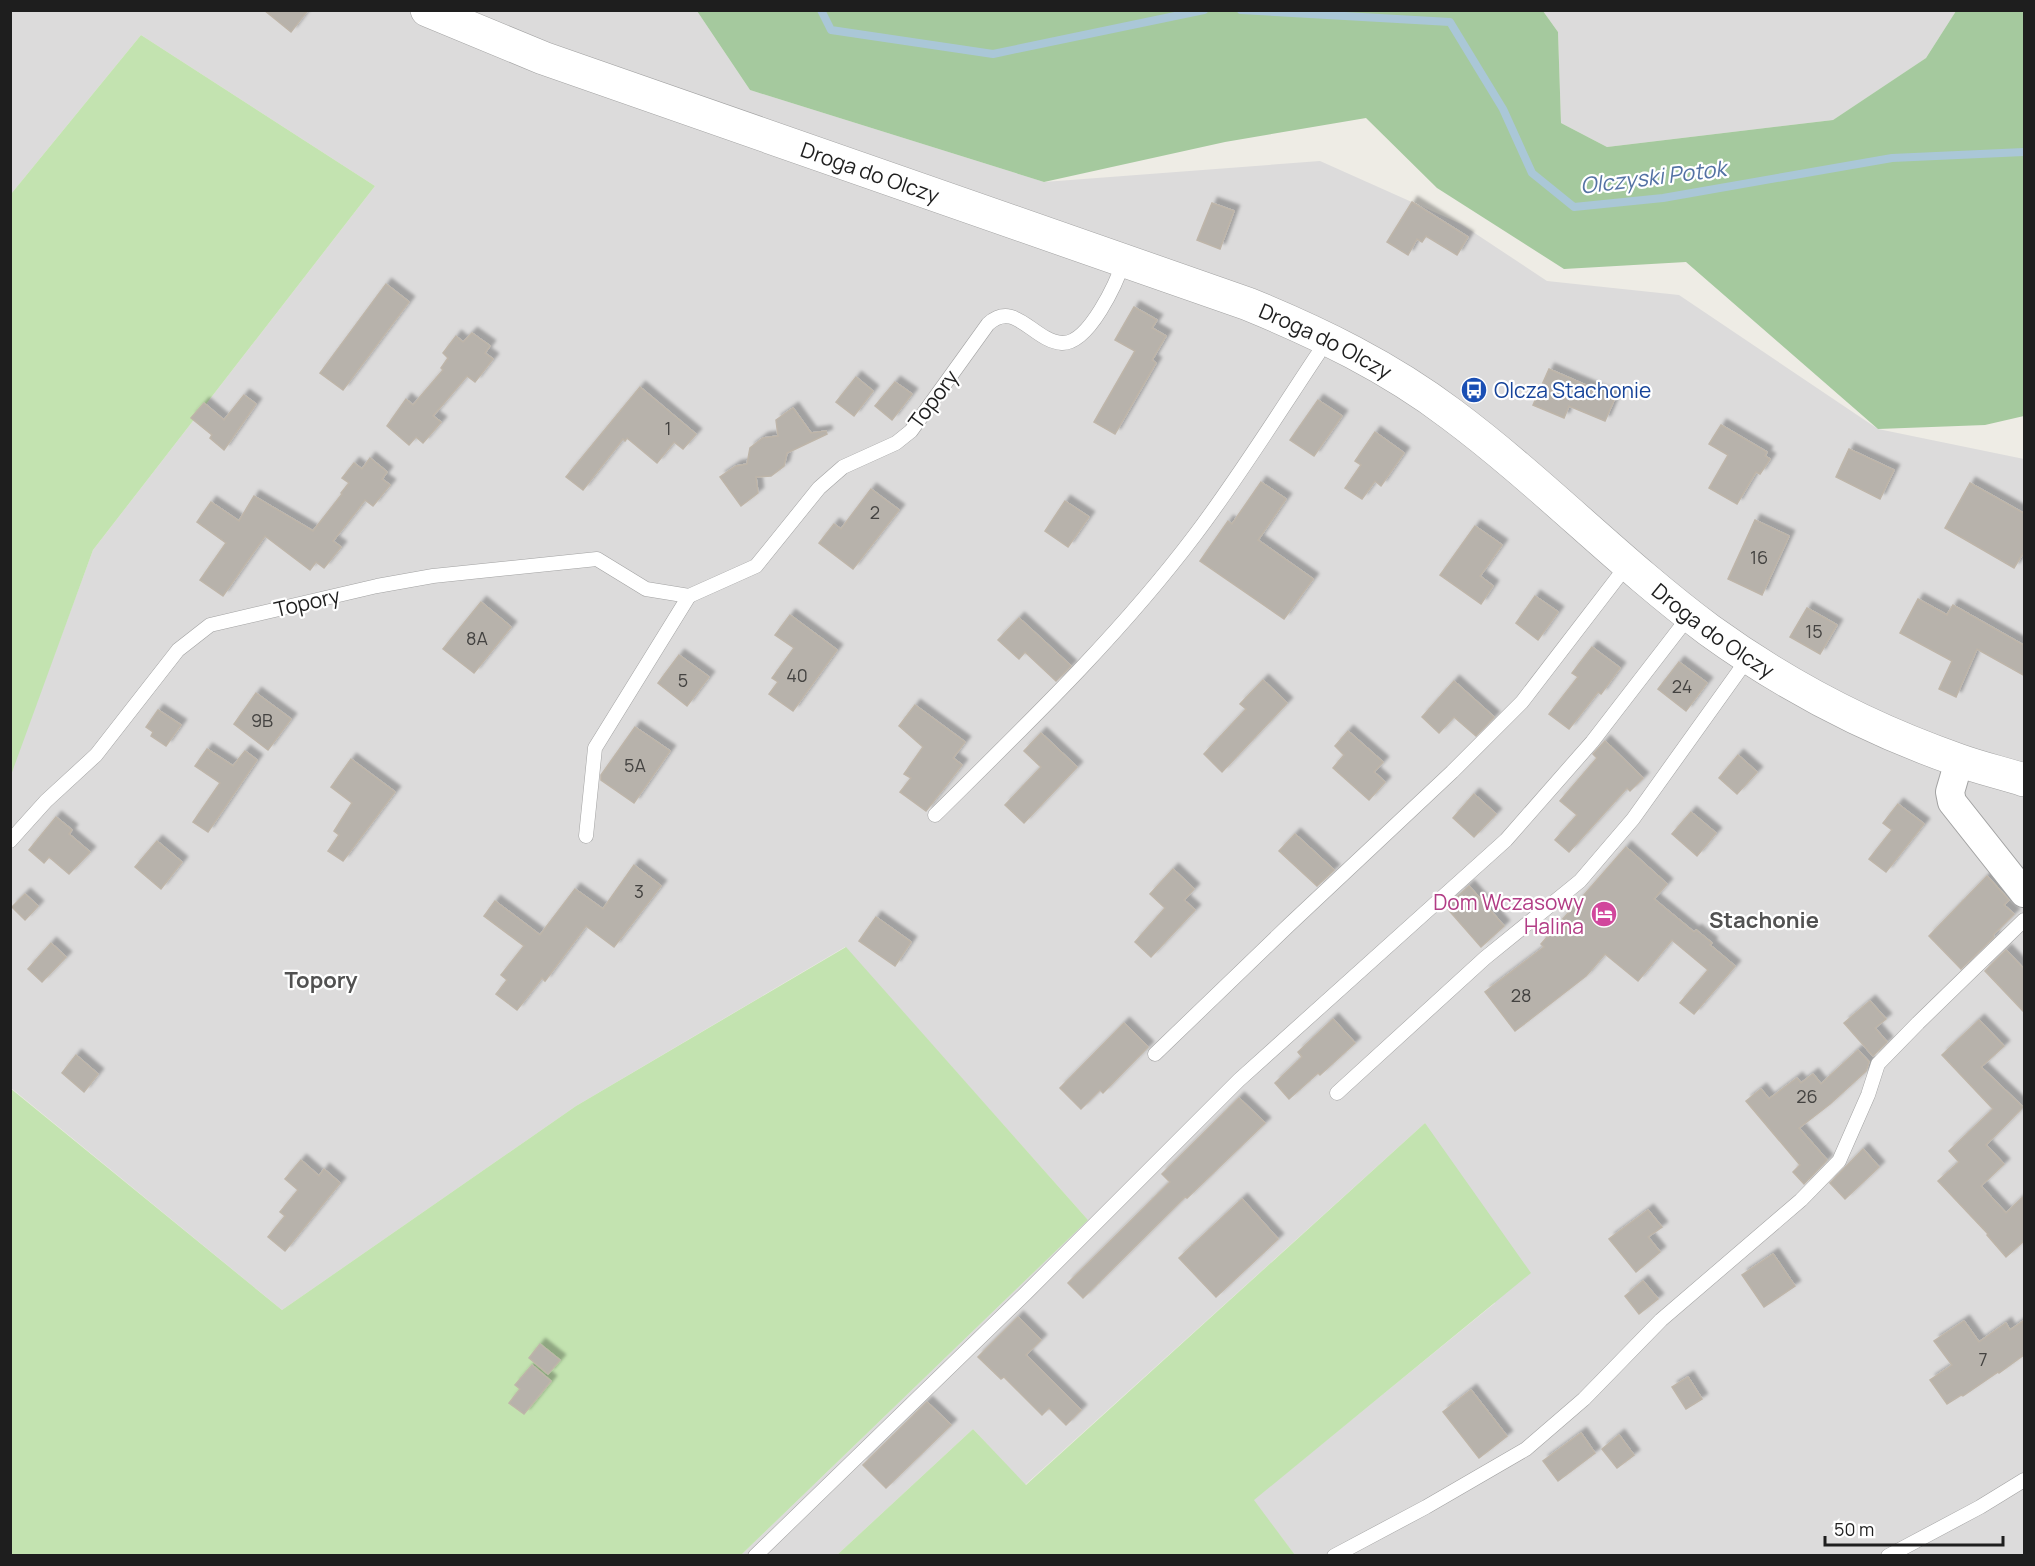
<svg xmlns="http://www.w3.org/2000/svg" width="2035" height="1566" font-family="Manrope,sans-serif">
<defs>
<filter id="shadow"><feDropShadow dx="5.5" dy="-5.5" stdDeviation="1.5" flood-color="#0004"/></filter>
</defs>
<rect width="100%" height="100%" fill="#eeece5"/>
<g fill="#dcdbdb">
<path d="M11,11H697L750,90L1044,182L1320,161L1461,224L1547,281L1679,295L1878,429L2024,459V1555H1295L1253,1500L1495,1303L1425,1123L1025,1485L973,1429L837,1555H741L1088,1220L845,947L576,1106L282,1310L11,1088L10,775L93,550L375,186L141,35L11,194Z"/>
<path d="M1543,11H1956L1926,58L1833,120L1607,147L1561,123L1558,32Z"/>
</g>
<g fill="#c3e3b0">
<path d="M141,35L375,186L93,550L11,775V194Z"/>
<path d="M846,947L1088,1220L741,1555H11L10,1088L282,1310L576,1106Z"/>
<path d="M1425,1123L1531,1273L1254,1500L1295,1555H837L973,1429L1026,1485Z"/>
</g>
<path fill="#a5c99e" d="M697,11H1543L1558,32L1561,123L1607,147L1833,120L1926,58L1956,11H2024V416L1985,425L1878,429L1686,262L1564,269L1437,188L1366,118L1225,142L1044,182L750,90Z"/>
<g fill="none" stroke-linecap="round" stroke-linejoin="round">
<g stroke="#aac7d7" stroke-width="8">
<path d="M821,10L831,30L993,54L1204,10"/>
<path d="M1241,10L1450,22L1503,109L1532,173L1574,207L1663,198L1892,158L2024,152"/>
</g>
</g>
<g fill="#b7b2ab" stroke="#beb5a9" stroke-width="1.5" filter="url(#shadow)">
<path d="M264,10H308L291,32Z"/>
<path d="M1412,202L1468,237L1457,255L1426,236L1422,242L1417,239L1408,255L1387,242Z"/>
<path d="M1212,203L1234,211L1220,249L1197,240Z"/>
<path d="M386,284L409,302L343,390L320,373Z"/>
<path d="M1134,307L1157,320L1152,328L1166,336L1152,360L1156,363L1115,434L1094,422L1135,351L1115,340Z"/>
<path d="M472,333L490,346L485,353L493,359L475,382L467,376L433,416L441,422L423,443L416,437L409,445L387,426L406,399L413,405L443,370L441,368L448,358L443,353L456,336L463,342Z"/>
<path d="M1549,369L1615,398L1605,421L1569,406L1564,418L1533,405Z"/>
<path d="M856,377L873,391L854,416L836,402Z"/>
<path d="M895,382L912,394L892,420L875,406Z"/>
<path d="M640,387L696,434L683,449L674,442L657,463L627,438L625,441L623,439L583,490L566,477Z"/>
<path d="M244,395L256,404L224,450L210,438L212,435L191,418L204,403L224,420Z"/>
<path d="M1318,400L1342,416L1314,456L1290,440Z"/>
<path d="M793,408L811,433L826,431L827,434L787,453L784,466L771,476L756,477L758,493L741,506L720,477L736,466L747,464L750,448L763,438L778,436L776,420Z"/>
<path d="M1721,425L1767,452L1765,456L1770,459L1760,474L1756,472L1737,504L1709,488L1728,455L1709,444Z"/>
<path d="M1375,432L1404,453L1381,486L1375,481L1362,499L1345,488L1361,465L1355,461Z"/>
<path d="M1849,449L1894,470L1880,499L1836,477Z"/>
<path d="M370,458L387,472L382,479L390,485L373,506L365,500L359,508L333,541L341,547L324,568L316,562L310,570L265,536L223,596L200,580L226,543L197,522L211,502L239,521L254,496L313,531L342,494L341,493L349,483L342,478L354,463L362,469Z"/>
<path d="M1261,482L1286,499L1258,540L1313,579L1284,619L1200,561L1228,521L1232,524Z"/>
<path d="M1970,483L2025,514V550L2014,568L1945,528Z"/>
<path d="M871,489L899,510L853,569L819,543L834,524L841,529Z"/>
<path d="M1065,501L1089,517L1068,547L1045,531Z"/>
<path d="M1755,520L1789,536L1762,595L1728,579Z"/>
<path d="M1475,526L1502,545L1480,576L1493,586L1481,604L1440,575Z"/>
<path d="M1535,596L1558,612L1538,640L1516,623Z"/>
<path d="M1918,599L1947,615L1953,605L2025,646V676L1977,649L1956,697L1939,689L1952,661L1900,633Z"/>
<path d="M481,602L511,627L474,673L443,649Z"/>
<path d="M1807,608L1837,625L1820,654L1790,637Z"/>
<path d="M790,615L837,650L793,711L769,694L778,682L772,678L794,648L775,635Z"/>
<path d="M1019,618L1071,666L1056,681L1025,652L1019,659L998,640Z"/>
<path d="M1592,647L1620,668L1601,694L1598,692L1569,729L1549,714L1578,677L1572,673Z"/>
<path d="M679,655L709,677L687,706L658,683Z"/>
<path d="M1679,662L1707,683L1686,711L1658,689Z"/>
<path d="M1263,680L1287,703L1222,772L1204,754L1246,709L1240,704Z"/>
<path d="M1454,681L1494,717L1476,736L1454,717L1439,733L1422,717Z"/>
<path d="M256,693L291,719L268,750L234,724Z"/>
<path d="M915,705L965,742L953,758L962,765L926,811L900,792L911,778L904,774L923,747L899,726Z"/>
<path d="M158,710L181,725L166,746L151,736L153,732L146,727Z"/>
<path d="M635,727L670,751L634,803L601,780V775Z"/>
<path d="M1348,731L1383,762L1374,772L1385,782L1369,800L1333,768L1344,755L1335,746Z"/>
<path d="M1041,733L1077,767L1024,823L1005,805L1041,767L1024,751Z"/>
<path d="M1605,741L1643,778L1630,791L1627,788L1569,852L1555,840L1577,815L1560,801L1597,758L1593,754Z"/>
<path d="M207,749L233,766L245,751L257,760L208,832L193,822L220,783L195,766Z"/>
<path d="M1738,755L1757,772L1737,794L1719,778Z"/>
<path d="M351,759L395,792L343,861L328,851L339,835L334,831L352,803L331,787Z"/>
<path d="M1474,794L1496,814L1474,837L1453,818Z"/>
<path d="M1898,804L1924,824L1886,872L1869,859L1892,830L1883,823Z"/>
<path d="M1691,812L1716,833L1697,856L1672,834Z"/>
<path d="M56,817L72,830L69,834L90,852L69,874L49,857L44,863L29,850Z"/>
<path d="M1295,834L1334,870L1317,886L1279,851Z"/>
<path d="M157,841L182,862L161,889L135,867Z"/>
<path d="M1626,847L1667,884L1654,899L1694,932L1696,930L1712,943L1710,945L1735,966L1694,1014L1680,1003L1708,970L1672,940L1638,981L1605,954L1586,976L1515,1031L1485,992L1544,947L1541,944Z"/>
<path d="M634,865L661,886L614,947L586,926L545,981L542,978L517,1010L496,994L507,980L501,975L524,946L484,916L495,901L540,935L575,889L603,909Z"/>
<path d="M1173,869L1194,889L1184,900L1195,910L1151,957L1135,942L1165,908L1150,894Z"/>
<path d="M1987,876L2009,900L2004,905L2014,914L1993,935L1994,937L1961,969L1929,936Z"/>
<path d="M1469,886L1504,926L1481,947L1446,907Z"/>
<path d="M25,894L38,906L25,920L12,907Z"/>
<path d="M876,917L911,942L895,966L859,941Z"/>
<path d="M51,943L66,957L42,982L28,969Z"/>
<path d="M2006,950L2025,970V1013L1985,971Z"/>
<path d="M1870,1001L1886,1019L1875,1028L1887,1042L1873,1056L1844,1023Z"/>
<path d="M1333,1019L1355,1043L1320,1075L1318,1073L1289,1099L1275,1083L1302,1057L1298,1052Z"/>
<path d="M1979,1020L2004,1046L1981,1067L2023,1107L1986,1145L2004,1164L1981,1186L2006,1213L2025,1195V1240L2006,1257L1987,1235L1988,1234L1938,1181L1959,1162L1949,1151L1993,1109L1942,1055Z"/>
<path d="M1124,1023L1148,1047L1103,1093L1100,1090L1081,1109L1060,1088Z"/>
<path d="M1858,1050L1869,1062L1866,1071L1830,1104L1799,1128L1827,1160L1804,1184L1793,1172L1800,1165L1746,1101L1761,1089L1769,1099L1797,1078L1801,1083L1813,1074L1821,1084Z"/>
<path d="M76,1055L98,1074L84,1092L62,1073Z"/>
<path d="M1239,1098L1265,1123L1187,1198L1185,1197L1083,1298L1068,1283L1170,1182L1162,1174Z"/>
<path d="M1863,1149L1879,1167L1845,1199L1830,1183Z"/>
<path d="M301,1160L319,1176L324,1169L340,1183L285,1251L268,1237L285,1216L280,1212L298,1190L285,1179Z"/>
<path d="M1242,1199L1278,1239L1216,1297L1179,1258Z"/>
<path d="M1648,1210L1662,1227L1648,1237L1660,1252L1636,1272L1609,1239Z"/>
<path d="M1773,1254L1795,1286L1764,1307L1742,1275Z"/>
<path d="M1643,1281L1658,1299L1639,1314L1625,1296Z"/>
<path d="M1018,1317L1041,1340L1026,1355L1081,1410L1066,1425L1049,1408L1042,1415L1004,1377L1001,1379L978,1357Z"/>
<path d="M2025,1320V1354L1999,1373L1998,1372L1963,1396L1961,1395L1947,1404L1930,1380L1952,1365L1934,1341L1964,1321L1979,1342L2006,1323L2010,1330Z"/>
<path d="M540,1344L560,1360L548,1374L529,1358Z"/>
<path d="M532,1365L551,1381L524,1414L509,1403L520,1389L515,1385Z"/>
<path d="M1688,1377L1702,1399L1686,1409L1672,1387Z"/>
<path d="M1471,1390L1507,1436L1479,1458L1443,1412Z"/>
<path d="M927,1402L951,1425L886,1488L863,1465Z"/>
<path d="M1581,1433L1595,1453L1558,1481L1543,1461Z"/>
<path d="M1619,1435L1634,1455L1617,1468L1602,1449Z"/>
</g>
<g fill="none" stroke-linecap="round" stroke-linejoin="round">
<defs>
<g id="service">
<path d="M935,815C1026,725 1118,637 1195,535C1239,477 1278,414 1318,354L1324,338"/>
<path d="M586,836L595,748L689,596"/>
<path d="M10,841L46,801L96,755L178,650L210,625L377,586L433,576L597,559L646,589L689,596L756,566L819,488L843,467L896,443L911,431L988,324C1015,299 1033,341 1062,343C1089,344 1117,282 1124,260"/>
<path d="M1155,1054L1289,925L1452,772L1522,702L1628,564"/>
<path d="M1337,1093L1485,958L1580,881L1633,819L1749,657"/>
<path d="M755,1556L1026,1293L1239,1080L1506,840L1592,742L1690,615"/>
<path d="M1334,1556L1426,1507L1526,1449L1584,1399L1661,1320L1801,1200L1839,1161L1868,1095L1878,1064L1918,1023L2024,920"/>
<path d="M1888,1556L1980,1507L2024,1480"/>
</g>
<path id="minor" d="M1959,761L1950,792L1952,802L2024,893"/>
<g id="tertiary">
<path id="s1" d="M427,10L543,58L1248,304C1319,333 1389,367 1451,414C1541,481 1619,563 1709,630C1785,685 1869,729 1958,760C1980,768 2002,773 2024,780"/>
</g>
</defs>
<use href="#service" stroke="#a2a2a2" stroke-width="15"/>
<use href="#minor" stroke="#a2a2a2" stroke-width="30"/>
<use href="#tertiary" stroke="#a2a2a2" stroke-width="34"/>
<use href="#service" stroke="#fff" stroke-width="14"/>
<use href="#minor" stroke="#fff" stroke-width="28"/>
<use href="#tertiary" stroke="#fff" stroke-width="33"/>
</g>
<defs>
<symbol id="bus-disc" viewBox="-11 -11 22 22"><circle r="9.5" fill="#1a4fb4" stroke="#fff"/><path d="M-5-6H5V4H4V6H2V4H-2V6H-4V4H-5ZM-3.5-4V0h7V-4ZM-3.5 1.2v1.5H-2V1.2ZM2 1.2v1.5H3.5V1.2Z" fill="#fff"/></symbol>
<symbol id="hotel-disc" viewBox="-11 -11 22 22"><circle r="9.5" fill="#d1479c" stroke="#fff"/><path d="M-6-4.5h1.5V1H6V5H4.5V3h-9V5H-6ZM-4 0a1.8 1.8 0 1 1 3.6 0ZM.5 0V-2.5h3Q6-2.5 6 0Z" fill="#fff"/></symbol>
</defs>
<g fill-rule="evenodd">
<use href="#bus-disc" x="1459" y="375" width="30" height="30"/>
<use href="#hotel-disc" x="1589" y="899" width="30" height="30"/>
</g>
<g text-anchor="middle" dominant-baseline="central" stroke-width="4.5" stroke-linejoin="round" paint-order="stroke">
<g font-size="18" fill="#444341">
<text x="668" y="428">1</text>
<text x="875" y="512">2</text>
<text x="1759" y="557">16</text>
<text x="1814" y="631">15</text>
<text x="477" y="638">8A</text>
<text x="797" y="675">40</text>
<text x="683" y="680">5</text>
<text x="1682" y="686">24</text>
<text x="262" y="720">9B</text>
<text x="635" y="765">5A</text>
<text x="639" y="891">3</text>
<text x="1521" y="995">28</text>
<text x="1807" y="1096">26</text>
<text x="1983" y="1359">7</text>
</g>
<g font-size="21" fill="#1e1e1e" stroke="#fff">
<text stroke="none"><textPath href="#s1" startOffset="472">Droga do Olczy</textPath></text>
<text stroke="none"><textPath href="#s1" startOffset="958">Droga do Olczy</textPath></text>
<text transform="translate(933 399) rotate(-53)">Topory</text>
<text transform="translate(307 602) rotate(-13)">Topory</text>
<text stroke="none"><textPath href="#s1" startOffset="1444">Droga do Olczy</textPath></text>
</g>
<g font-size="21" fill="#164399" stroke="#fff" text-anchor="start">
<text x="1494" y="390">Olcza Stachonie</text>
</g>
<g font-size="21" fill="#b23c85" stroke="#fff" text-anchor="end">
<text x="1584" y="902">Dom Wczasowy<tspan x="1584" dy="24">Halina</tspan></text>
</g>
<g font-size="22" font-style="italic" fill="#5472a4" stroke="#fff">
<text transform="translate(1653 177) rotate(-7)">Olczyski Potok</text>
</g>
<g font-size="22" font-weight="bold" fill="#515151" stroke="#fff">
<text x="1764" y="920">Stachonie</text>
<text x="321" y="980">Topory</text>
</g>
</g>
<rect width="2035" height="1566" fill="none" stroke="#1e1e1e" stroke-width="24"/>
<path d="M1825 1536v9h178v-9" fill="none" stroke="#1e1e1e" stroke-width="3"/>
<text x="1834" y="1536" font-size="18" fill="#1e1e1e" stroke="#ffffff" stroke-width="4.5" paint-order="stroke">50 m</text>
</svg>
